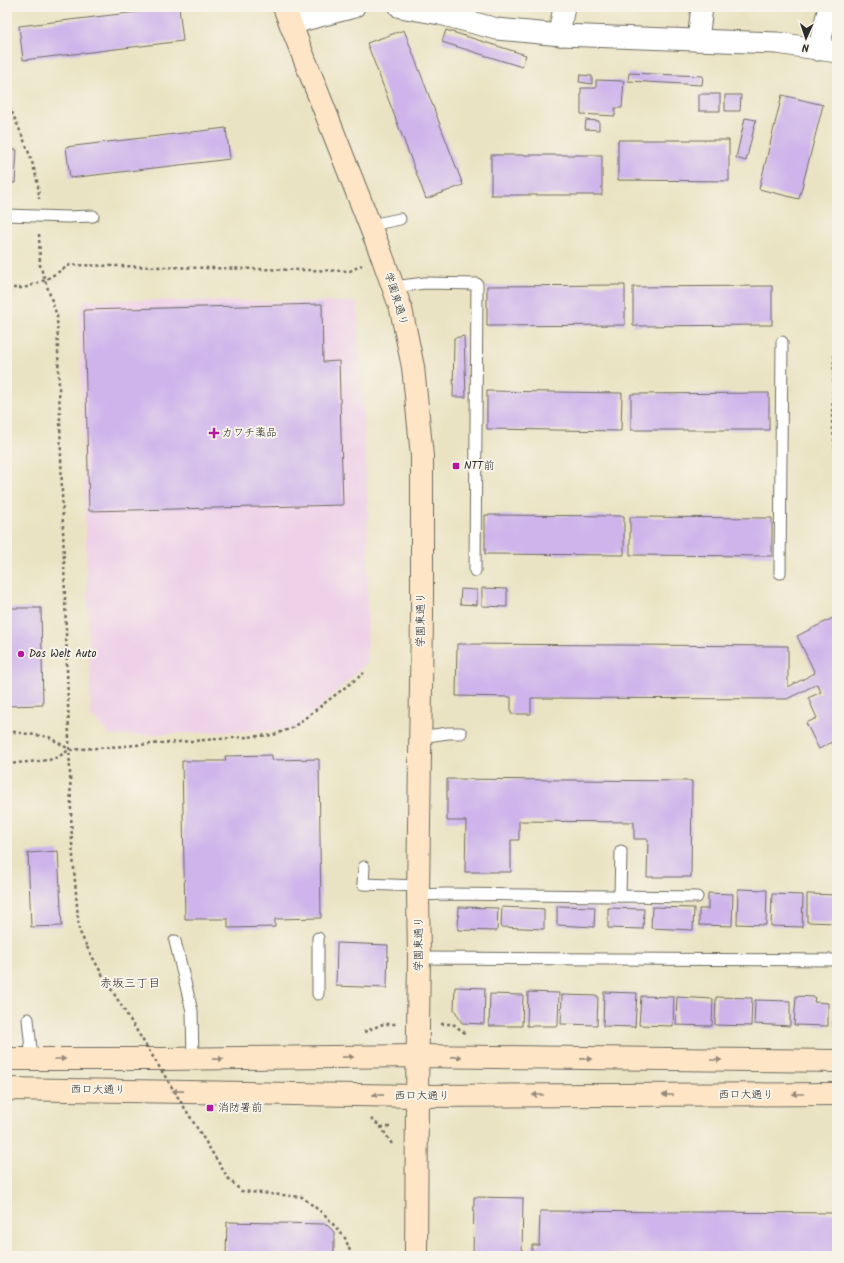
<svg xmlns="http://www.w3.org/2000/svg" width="844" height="1263" font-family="Kalam,'Klee One',sans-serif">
<rect width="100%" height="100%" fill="#f7f3e8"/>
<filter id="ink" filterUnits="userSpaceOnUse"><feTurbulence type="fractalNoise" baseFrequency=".025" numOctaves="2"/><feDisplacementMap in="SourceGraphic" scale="8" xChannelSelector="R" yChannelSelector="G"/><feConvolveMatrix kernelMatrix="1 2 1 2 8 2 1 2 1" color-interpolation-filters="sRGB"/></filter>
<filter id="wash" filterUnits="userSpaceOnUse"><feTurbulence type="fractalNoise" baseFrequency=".012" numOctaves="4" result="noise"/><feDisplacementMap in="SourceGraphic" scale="16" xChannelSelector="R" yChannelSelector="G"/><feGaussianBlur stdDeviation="0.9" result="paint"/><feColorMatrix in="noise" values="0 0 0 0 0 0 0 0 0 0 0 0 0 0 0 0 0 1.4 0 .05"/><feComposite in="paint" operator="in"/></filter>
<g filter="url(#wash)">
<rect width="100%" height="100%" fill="#eae3c3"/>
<path fill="#eed0e8" d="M86,300L357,302L368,510L367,663L296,729L112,736L91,716L79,313Z"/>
<g id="blocks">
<g fill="#ceb4eb">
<path d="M179,7L183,41L23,60L19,26Z"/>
<path d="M404,30L463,185L426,199L367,43Z"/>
<path d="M446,30L526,55L522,67L442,42Z"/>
<path d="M629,73L703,76L702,85L628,81Z"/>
<path d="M580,75L592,76V84L579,82Z"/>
<path d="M596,80L624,81L622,108H615V116L581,114V88H596Z"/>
<rect x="699" y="94" width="21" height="17"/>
<path d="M725,95H741L740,111H725Z"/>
<path d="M782,95L823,105L799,199L759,189Z"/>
<path d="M745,118L756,120L746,161L736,158Z"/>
<path d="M586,120L599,121V130L585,129Z"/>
<path d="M226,128L230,159L70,178L66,147Z"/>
<path d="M618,140H729V181L618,180Z"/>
<path d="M7,149L17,150L15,183L7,182Z"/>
<rect x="491" y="155" width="111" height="40"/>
<path d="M625,285V325L487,326V286Z"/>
<path d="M772,286V325L633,326V287Z"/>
<path d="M322,304L323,362L339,361L343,505L89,511L84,310Z"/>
<path d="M464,336L466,397H453L454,338Z"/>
<path d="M487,391L622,393L621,431L487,429Z"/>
<path d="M769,393V430H631V394Z"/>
<path d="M485,515L624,516V555L485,554Z"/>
<path d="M630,517L772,518V556L630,555Z"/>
<path d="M482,588L507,589V607L482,606Z"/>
<path d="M461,589L477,590V605L460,604Z"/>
<path d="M7,608H41L43,705L7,706Z"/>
<path d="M837,616V753L832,742L819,749L806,723L817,718L808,698L821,692L817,684L787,699L531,698V714H511V697L456,696L457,644L788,646V687L815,673L797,636Z"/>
<path d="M272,755V760L319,759L321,918L275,919V927L228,928V919H185L182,761H226L225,756Z"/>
<path d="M447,779L692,781L691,877H647L648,839H634V822L519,821V840H511V872H465L466,821H447Z"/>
<path d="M58,851L62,926L31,927L28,853Z"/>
<path d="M738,889L767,890L766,925L737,924Z"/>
<path d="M708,893L733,894L732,926L699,925V909H708Z"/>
<path d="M772,894L803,895L802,927L771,926Z"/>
<path d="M807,894L837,895V923L807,922Z"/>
<path d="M557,906L595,907L594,927L557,925Z"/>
<path d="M459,907L498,908L497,931L458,930Z"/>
<path d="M502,907L544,909V929L501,927Z"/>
<path d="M652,907L694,908L693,930L651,928Z"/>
<path d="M608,908L644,909L643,929L608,928Z"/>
<path d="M337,943L388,945L387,988L336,986Z"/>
<path d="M455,987L485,988L484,1024L462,1023L454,1009Z"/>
<path d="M528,992L559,993L558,1026H527Z"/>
<path d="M604,992L637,993L635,1027L603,1026Z"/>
<path d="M490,994L523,995L522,1026H489Z"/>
<path d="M562,995L598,996L597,1025L561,1024Z"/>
<path d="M641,996L674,997L673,1026L639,1025Z"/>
<path d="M796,996L815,997L814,1002L828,1003V1026L794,1025Z"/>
<path d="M677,997L713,999L712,1026L676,1025Z"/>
<path d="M716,997L752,998L751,1026L715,1025Z"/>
<rect x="834" y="998" width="3" height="26"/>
<path d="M755,1000L790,1001V1026L754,1024Z"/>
<path d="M474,1197L523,1198L522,1256H473Z"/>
<path d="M540,1211L837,1213V1256H532V1245H539Z"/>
<path d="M227,1222L326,1224L334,1232V1256H226Z"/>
</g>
</g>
</g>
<g filter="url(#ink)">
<use href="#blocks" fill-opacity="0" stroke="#6e6b60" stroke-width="1"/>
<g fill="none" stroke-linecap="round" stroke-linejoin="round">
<defs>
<g id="lane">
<path d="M7,215L67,217L93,216"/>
<path d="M371,225L400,219"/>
<path d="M393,287L425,283L477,284L475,571"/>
<path d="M780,573L782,342"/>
<path d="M420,737L448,733H461"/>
<path d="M364,867L363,884L419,886"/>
<path d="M418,895L446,894L697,897"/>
<path d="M620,896L621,851"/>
<path d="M318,938V994"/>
<path d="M175,941L192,1011L193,1059"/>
<path d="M419,958L837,960"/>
<path d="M28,1019L32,1059"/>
</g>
<g id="street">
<path d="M400,7L440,14L497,29L561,35L777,43L837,52"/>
<path d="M291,27L304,20L354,7"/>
<path d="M561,35V23L564,7"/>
<path d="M698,40L702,7"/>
<path d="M818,50L829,7"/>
</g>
<g id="secondary">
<path d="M284,7L382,256L401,309L413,367L422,456V617L418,895L419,958L417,1096L416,1256"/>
<path d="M7,1059H162L417,1056L837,1061"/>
<path d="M7,1089L417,1096L837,1094"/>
</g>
</defs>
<use href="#lane" stroke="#6e6b60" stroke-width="13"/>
<use href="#street" stroke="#6e6b60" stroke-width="23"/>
<use href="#secondary" stroke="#6e6b60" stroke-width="24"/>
<g stroke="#6e6b60" stroke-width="2.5" stroke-dasharray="3 3" stroke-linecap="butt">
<path d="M7,101C19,129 39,169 39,199"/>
<path d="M39,234L40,265L57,316L72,844L79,930L87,947"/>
<path d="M7,288H24L45,280L70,265L350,271L362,265"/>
<path d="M837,319L834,360L832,420L837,467"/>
<path d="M7,731L49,737L69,749"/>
<path d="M7,764L49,760L58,757L69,750L273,735L292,728L364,673"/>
<path d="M441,1024H453L465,1033"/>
<path d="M364,1032L383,1024H396"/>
<path d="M371,1119L381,1127L392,1144"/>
<path d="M381,1127H393"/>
<path d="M228,1178L241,1191L302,1197L325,1215L345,1238L352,1256"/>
</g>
<use href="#lane" stroke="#fff" stroke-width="11"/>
<use href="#street" stroke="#fff" stroke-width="21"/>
<use href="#secondary" stroke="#fde5c5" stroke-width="22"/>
<path stroke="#6e6b60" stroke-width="2.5" stroke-dasharray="3 3" stroke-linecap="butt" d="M87,947L103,976L228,1178"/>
</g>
<defs><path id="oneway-solid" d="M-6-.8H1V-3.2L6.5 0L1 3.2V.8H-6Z"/></defs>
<g fill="#948878">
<use href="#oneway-solid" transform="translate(348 1057) rotate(-1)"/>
<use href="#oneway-solid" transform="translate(456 1057) rotate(1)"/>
<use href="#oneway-solid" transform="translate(60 1059)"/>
<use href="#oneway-solid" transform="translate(218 1059) rotate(-1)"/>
<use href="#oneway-solid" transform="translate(586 1059) rotate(1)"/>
<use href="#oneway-solid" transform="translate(716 1060)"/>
<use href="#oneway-solid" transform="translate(178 1091) rotate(-179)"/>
<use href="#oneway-solid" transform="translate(798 1094) rotate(180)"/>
<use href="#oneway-solid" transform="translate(378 1095) rotate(-179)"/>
<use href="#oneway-solid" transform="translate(538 1095) rotate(180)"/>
<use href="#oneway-solid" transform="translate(668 1095) rotate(180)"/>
</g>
</g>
<g fill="#b5179e" stroke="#f7f3e8" stroke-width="1.5">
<path d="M212 427h4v4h4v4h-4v4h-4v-4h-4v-4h4z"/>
<rect x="452" y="462" width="8" height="8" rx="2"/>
<circle cx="21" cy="654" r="4"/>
<rect x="206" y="1104" width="8" height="8" rx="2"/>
</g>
<g text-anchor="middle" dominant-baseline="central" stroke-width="4" stroke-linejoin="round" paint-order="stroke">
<g font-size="11" fill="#2b2b2b" stroke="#f7f3e8">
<text transform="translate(396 299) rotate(73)">学園東通り</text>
<text transform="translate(421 620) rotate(-90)">学園東通り</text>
<text transform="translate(419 944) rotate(-90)">学園東通り</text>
<text transform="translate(98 1090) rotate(1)">西口大通り</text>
<text x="746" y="1095">西口大通り</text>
<text x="422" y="1096">西口大通り</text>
</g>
<g font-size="11" fill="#2b2b2b" stroke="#f7f3e8" text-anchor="start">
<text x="222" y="433">カワチ薬品</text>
<text x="464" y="466">NTT前</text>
<text x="29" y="654">Das Welt Auto</text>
<text x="218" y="1108">消防署前</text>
</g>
<g font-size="12" fill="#2b2b2b" stroke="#f7f3e8">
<text x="130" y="983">赤坂三丁目</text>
</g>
</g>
<rect width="844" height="1263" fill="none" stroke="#f7f3e8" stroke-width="24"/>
<g transform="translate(806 38) rotate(183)" stroke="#f7f3e8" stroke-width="3" paint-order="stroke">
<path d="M0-3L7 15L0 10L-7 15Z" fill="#2b2b2b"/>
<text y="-6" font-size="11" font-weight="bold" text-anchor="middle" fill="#2b2b2b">N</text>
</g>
</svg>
